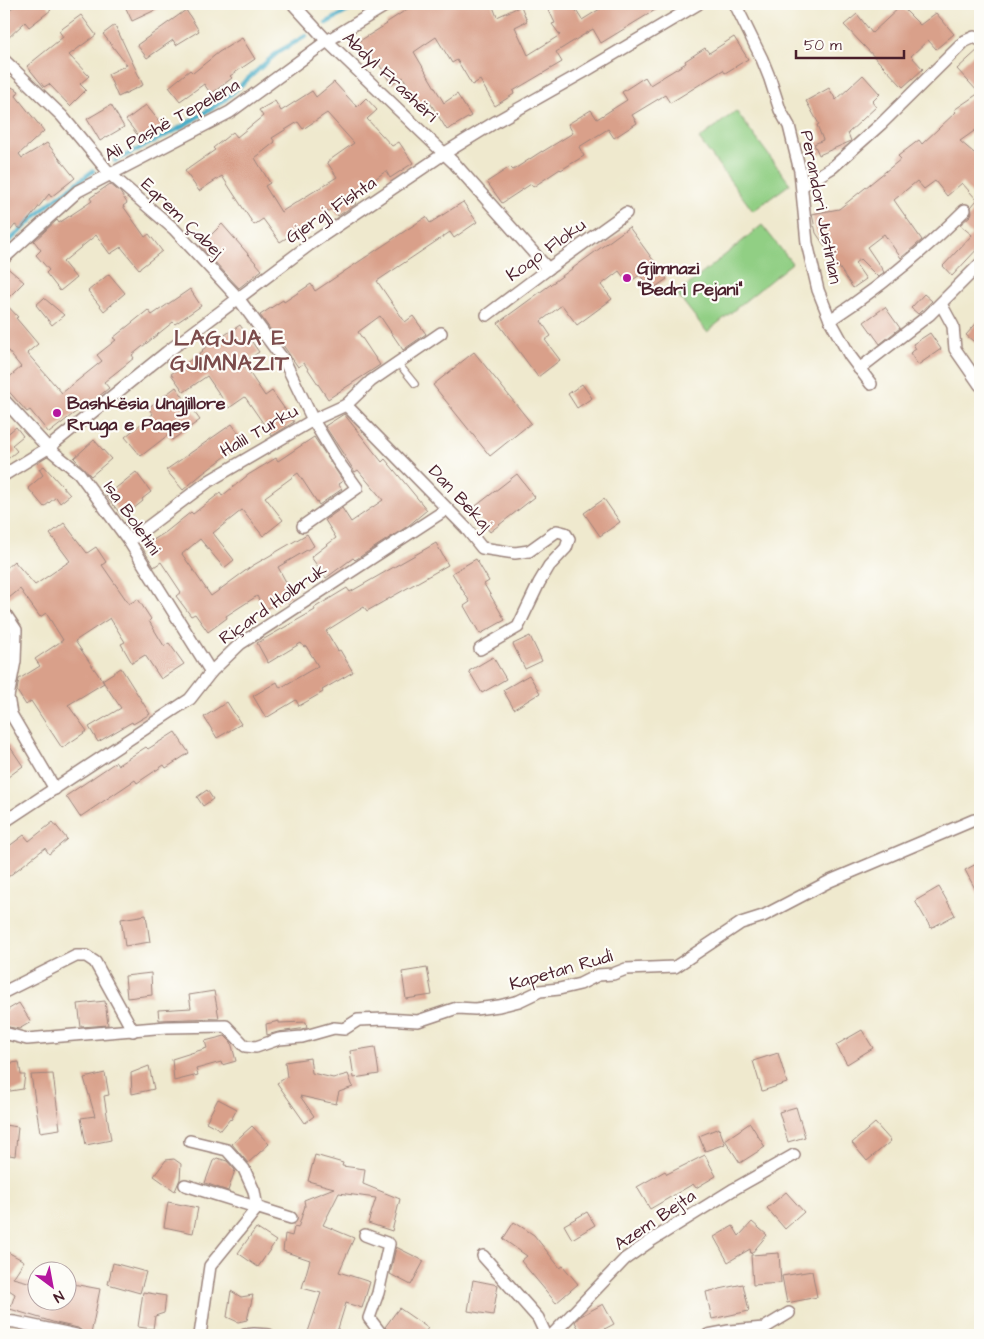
<svg xmlns="http://www.w3.org/2000/svg" width="984" height="1339" font-family="'Architects Daughter',sans-serif">
<rect width="100%" height="100%" fill="#fdfcf7"/>
<filter id="ink" filterUnits="userSpaceOnUse"><feTurbulence type="fractalNoise" baseFrequency=".02" numOctaves="2"/><feDisplacementMap in="SourceGraphic" scale="10" xChannelSelector="R" yChannelSelector="G"/><feConvolveMatrix kernelMatrix="1 2 1 2 8 2 1 2 1" color-interpolation-filters="sRGB"/></filter>
<filter id="wash" filterUnits="userSpaceOnUse"><feTurbulence type="fractalNoise" baseFrequency=".0096" numOctaves="4" result="noise"/><feDisplacementMap in="SourceGraphic" scale="20" xChannelSelector="R" yChannelSelector="G"/><feGaussianBlur stdDeviation="1.12" result="paint"/><feColorMatrix in="noise" values="0 0 0 0 0 0 0 0 0 0 0 0 0 0 0 0 0 1.4 0 .05"/><feComposite in="paint" operator="in"/></filter>
<g filter="url(#wash)">
<rect width="100%" height="100%" fill="#efe9ce"/>
<g fill="#91cf84" stroke="#6e7758">
<path d="M736,111L790,184L753,211L699,139Z"/>
<path d="M762,225L792,263L707,332L677,294Z"/>
</g>
<g fill="none" stroke-linecap="round" stroke-linejoin="round">
<g stroke="#48adc8" stroke-width="4.5">
<path d="M326,23L360,4"/>
<path d="M115,161L178,129L223,101L278,52L306,36"/>
<path d="M4,246L50,203L93,171"/>
</g>
</g>
<g id="blocks">
<g fill="#d9a08a" fill-rule="evenodd">
<path d="M17,4H46L51,10L29,27L25,22L4,42V14Z"/>
<path d="M124,4H168L132,21Z"/>
<path d="M415,4H492L497,17L521,6L527,21L515,27L528,55L560,35L552,24L555,23L546,4H572L582,20L608,4H665L601,43L593,29L556,52L562,62L513,91L514,94L495,106L480,80L472,85L457,60L452,63L436,37L414,52L444,103L457,94L471,116L447,130L429,101L420,107L403,77L391,84L377,61L371,64L358,42L387,24L386,23Z"/>
<path d="M901,6L920,25L936,13L954,34L936,49L928,40L911,56L923,69L903,87L844,25L857,14L872,33Z"/>
<path d="M186,10L199,31L176,45L173,40L147,58L137,45Z"/>
<path d="M81,15L96,35L69,55L89,76L80,84L86,90L70,106L49,84L44,87L27,66L63,37L59,31Z"/>
<path d="M115,25L143,85L118,97L108,74L127,65L103,34Z"/>
<path d="M734,37L748,59L725,73L723,70L670,103L665,95L632,115L637,123L614,138L608,129L579,147L584,156L561,170L560,169L533,187L531,184L502,203L487,182L510,167L513,170L542,151V152L573,133L568,124L591,110L597,119L627,100L622,92L645,77L650,85L686,63L685,61L705,48L709,53Z"/>
<path d="M242,38L255,59L230,76L232,78L211,94L204,84L180,101L169,87L190,70L193,73L219,52Z"/>
<path d="M980,48V127L960,141L980,158V246L952,276L943,266L972,235L960,225L971,215L972,212L971,207L977,200L962,183L947,196L935,181L924,189L917,181L894,200L922,240L901,258L884,234L867,247L884,272L878,277L860,259L855,263L866,279L853,288L816,233L812,214L839,209L901,159L898,156L919,140L922,144L956,112L954,110L979,93L957,69Z"/>
<path d="M863,75L880,94L872,102L876,107L848,133L851,141L849,142L819,155L814,144L823,140L817,125L819,124L806,101L829,88L836,100Z"/>
<path d="M334,82L357,107L366,98L377,110L367,119L392,146L399,142L413,163L390,178L386,171L351,196L356,204L338,216L333,208L280,242L263,219L254,225L222,176L199,191L185,171L215,150L213,148L233,132L237,137L263,116L259,110L275,101L281,111L312,91L316,97ZM327,113L354,143L327,162L337,177L281,212L265,186L270,183L255,158L275,142L272,138L298,122L303,129Z"/>
<path d="M4,83L19,91L16,96L44,131L19,154L22,158L47,143L75,178L51,197L49,194L21,229L15,225L4,239Z"/>
<path d="M111,105L124,127L100,141L87,119Z"/>
<path d="M146,105L163,126L143,142L126,120Z"/>
<path d="M110,184L120,192L127,203L123,206L145,237L149,234L162,251L139,269L121,247L110,254L96,235L63,262L76,278L60,291L46,273L49,270L36,255L41,250L34,241L57,220L59,223L92,201L90,198Z"/>
<path d="M463,202L477,222L454,238L450,232L377,281L405,322L413,316L426,334L403,350L380,316L358,332L380,365L328,399L304,363L298,367L276,335L275,336L260,315L283,300L284,302L311,284L315,291L426,217L430,223Z"/>
<path d="M222,224L262,270L239,288L200,246Z"/>
<path d="M629,227L667,279L651,290L640,275L628,283L619,271L601,285L612,299L577,325L562,305L541,321L551,336L545,340L560,360L538,377L498,323Z"/>
<path d="M4,265L24,282L4,302Z"/>
<path d="M109,274L125,293L104,311L88,291Z"/>
<path d="M190,289L201,306L175,324L173,322L132,355L134,358L104,382L109,388L87,406L86,404L49,433L30,410L27,412L4,386V382L21,367L4,346V302L18,317L16,318L38,344L27,353L62,393L102,361L97,355L116,340L113,338L148,310L152,315Z"/>
<path d="M924,294L932,301L918,314L911,308Z"/>
<path d="M44,298L64,315L52,325L36,305Z"/>
<path d="M885,307L900,328L880,344L864,322Z"/>
<path d="M980,319V347L966,335Z"/>
<path d="M240,325L259,352L243,363L265,396L272,391L294,422L272,436L245,397L229,408L207,376L184,392L171,374L203,351L202,350Z"/>
<path d="M930,333L941,349L918,365L910,353L916,349L913,344Z"/>
<path d="M474,352L531,423L490,456L433,385Z"/>
<path d="M582,384L592,398L577,408L568,394Z"/>
<path d="M176,387L200,420L172,440L168,435L141,456L125,437L153,414L148,408Z"/>
<path d="M344,414L382,462L385,459L427,510L408,526L355,560L353,558L326,578L311,557L336,538L325,520L342,508L351,522L383,500L358,470L355,472L325,426Z"/>
<path d="M232,424L245,442L202,474L183,490L166,470Z"/>
<path d="M16,427L23,436L12,445L17,451L4,462V435L5,436Z"/>
<path d="M314,437L343,481L338,484L342,489L319,505L298,473L265,497L283,520L263,536L242,510L213,533L234,560L224,568L200,539L182,554L211,596L252,566L307,534L314,546L278,567L293,595L264,610L257,596L226,616L227,618L208,632L195,614L191,616L176,596L181,592L161,562L154,567L142,547L166,532L191,512L193,514L220,493L222,496L248,475L276,458L278,461Z"/>
<path d="M94,440L111,459L91,476L74,458Z"/>
<path d="M44,466L70,495L60,503L56,497L44,507L28,488L43,475L39,469Z"/>
<path d="M136,472L151,492L142,499L143,501L123,517L106,496Z"/>
<path d="M517,474L535,497L490,532L472,509Z"/>
<path d="M604,499L620,522L600,536L584,513Z"/>
<path d="M64,523L87,553L96,547L106,562L102,565L129,604L138,599L151,619L149,621L164,646L169,643L184,664L161,679L145,655L132,663L121,644L125,642L110,618L75,641L104,683L68,705L87,731L62,748L31,701L26,705L17,691L19,679L40,666L35,659L63,640L46,613L40,617L20,589L9,598L4,592V570L14,561L35,585L70,561L50,534Z"/>
<path d="M436,543L448,565L367,611L364,607L326,631L338,651L340,650L353,672L322,690L323,692L299,706L296,700L266,718L253,696L277,682L280,688L318,666L306,646L304,647L301,643L268,663L257,643L315,610L314,608L347,588L350,592Z"/>
<path d="M476,559L489,581L484,584L505,620L480,634L464,606L470,602L452,573Z"/>
<path d="M530,636L542,661L525,669L513,644Z"/>
<path d="M493,657L506,679L482,693L469,671Z"/>
<path d="M121,668L150,714L133,724L132,722L98,742L89,727L121,708L102,680Z"/>
<path d="M529,675L540,693L514,709L503,690Z"/>
<path d="M227,702L241,724L217,738L204,717Z"/>
<path d="M175,732L189,753L166,768L164,765L137,783L135,780L80,817L66,796L116,762L118,765L146,747L148,749Z"/>
<path d="M4,738L23,766L4,780Z"/>
<path d="M207,790L213,799L203,806L197,797Z"/>
<path d="M53,822L67,839L49,854L45,848L4,880V850L24,835L29,841Z"/>
<path d="M980,862V898L965,870Z"/>
<path d="M939,887L955,915L931,928L915,901Z"/>
<path d="M146,915L150,942L125,946L121,919Z"/>
<path d="M427,968L432,995L406,999L402,972Z"/>
<path d="M151,973L152,995L127,998L125,976Z"/>
<path d="M214,991L219,1018L159,1020L158,1010L191,1008L189,995Z"/>
<path d="M105,1001L108,1025L81,1027L78,1004Z"/>
<path d="M19,1003L31,1022L19,1029L4,1026V1012Z"/>
<path d="M279,1021V1023L306,1022L307,1028L278,1032L267,1035L266,1024Z"/>
<path d="M862,1030L873,1048L847,1064L836,1045Z"/>
<path d="M225,1036L231,1042L236,1061L222,1065L221,1062L196,1069L198,1075L174,1081L172,1059L207,1048L205,1041Z"/>
<path d="M375,1047L379,1074L354,1078L350,1051Z"/>
<path d="M778,1053L787,1083L762,1091L753,1061Z"/>
<path d="M310,1058L312,1073L333,1078L348,1074L353,1087L339,1092L336,1104L300,1096L314,1116L305,1123L277,1083L287,1077L285,1062Z"/>
<path d="M19,1062L21,1075H25L23,1089L4,1092V1064Z"/>
<path d="M149,1066L154,1089L132,1094L131,1073Z"/>
<path d="M105,1073L109,1095L104,1096L111,1140L86,1145L81,1118L95,1116L84,1078Z"/>
<path d="M53,1074L60,1129L40,1132L31,1075Z"/>
<path d="M218,1099L237,1109L231,1120L230,1119L221,1130L206,1122Z"/>
<path d="M796,1107L805,1137L788,1142L779,1112Z"/>
<path d="M750,1123L765,1147L740,1163L725,1140Z"/>
<path d="M875,1123L891,1141L867,1161L852,1143Z"/>
<path d="M4,1125L18,1127L15,1156L4,1154Z"/>
<path d="M252,1126L269,1144L248,1163L232,1144Z"/>
<path d="M719,1128L725,1144L705,1151L699,1136Z"/>
<path d="M315,1155L343,1163L342,1166L365,1169L363,1184L400,1199L392,1231L368,1223L376,1198L339,1193L323,1225L354,1238L339,1272L370,1282L362,1308L346,1303L336,1335H307L321,1293L302,1288L310,1260L283,1251L285,1234L292,1236L294,1227L298,1228L305,1206L304,1200L334,1188L308,1181Z"/>
<path d="M705,1155L716,1176L696,1188L693,1184L650,1209L637,1187L665,1171L667,1174Z"/>
<path d="M217,1158L227,1161L235,1170L228,1191L205,1183L213,1161Z"/>
<path d="M174,1159L181,1164L180,1179L175,1191L154,1176L166,1160Z"/>
<path d="M786,1192L804,1212L785,1229L767,1208Z"/>
<path d="M168,1202L198,1208L193,1233L164,1227Z"/>
<path d="M587,1212L595,1225L572,1239L564,1225Z"/>
<path d="M514,1222L534,1235L560,1268L563,1266L578,1284L556,1303L521,1261L527,1256L503,1239Z"/>
<path d="M752,1222L767,1235L751,1254L750,1249L728,1262L714,1237L733,1226L739,1236Z"/>
<path d="M256,1228L276,1241L258,1267L238,1253Z"/>
<path d="M396,1247L424,1261L411,1285L390,1274Z"/>
<path d="M4,1250L24,1261L13,1278L32,1283L31,1287L38,1289V1302H62L69,1303L73,1284L100,1289L91,1334L82,1331L78,1328L56,1323L10,1309L15,1294L6,1288L4,1291Z"/>
<path d="M779,1253L781,1283L753,1285L751,1255Z"/>
<path d="M113,1263L146,1272L140,1293L108,1284Z"/>
<path d="M812,1271L817,1297L787,1303L782,1276Z"/>
<path d="M473,1280L498,1285L493,1315L468,1311Z"/>
<path d="M743,1284L749,1311L712,1319L706,1292Z"/>
<path d="M231,1291L241,1297L253,1295L247,1320L238,1322L227,1317Z"/>
<path d="M143,1292L166,1296L164,1313L155,1316L153,1329L138,1327Z"/>
<path d="M603,1304L614,1324L593,1335H582L575,1322L579,1317Z"/>
<path d="M399,1308L428,1328L423,1335H394L388,1331L385,1327Z"/>
</g>
</g>
</g>
<g filter="url(#ink)">
<use href="#blocks" fill-opacity="0" stroke="#9c847c" stroke-width="1"/>
<g fill="none" stroke-linecap="round" stroke-linejoin="round">
<defs>
<path id="lane" d="M398,363L415,384"/>
<g id="street">
<path d="M293,4L327,41L455,164L548,269"/>
<path d="M735,4L762,59L770,79L780,110L789,126L800,171L807,243L818,290L830,320L850,356L871,384"/>
<path d="M4,60L62,116L111,175L174,229L238,298L285,362L313,420L337,460L357,488L303,526"/>
<path d="M802,186L833,167L881,124L965,41L974,37L980,40"/>
<path d="M4,258L78,191L230,112L327,41L388,4"/>
<path d="M941,304L953,326L955,349L980,385"/>
<path d="M487,315L548,269L626,213"/>
<path d="M830,320C879,288 924,251 965,210"/>
<path d="M859,369L929,315L980,264"/>
<path d="M4,400L48,448L79,473L129,541L211,672"/>
<path d="M346,405L466,528L482,548L515,553L529,551L557,531L565,533L569,539L566,548L549,566L539,583L518,627L480,649"/>
<path d="M4,475L48,448L167,352L309,245L445,153L497,121L582,73L698,4"/>
<path d="M129,541L209,481L313,420L346,405L371,381L441,333"/>
<path d="M4,612L16,630L15,661L8,697L11,714L55,789"/>
<path d="M4,822L190,699L211,672L240,644L447,509"/>
<path d="M4,992L76,956H86L95,962L133,1031"/>
<path d="M4,1033L27,1039L167,1027L226,1026L245,1046L256,1047L279,1039L302,1037L334,1028L344,1029L358,1020L386,1019L418,1021L457,1008L475,1009L499,1006L519,1001L540,991L559,989L580,984L598,975L613,974L626,969L675,967L741,923L763,916L830,881L974,820H980"/>
<path d="M190,1141L227,1150L244,1169L254,1191L257,1208L210,1266L200,1335"/>
<path d="M185,1185L291,1218"/>
<path d="M365,1235L389,1244L378,1293L369,1318L382,1335"/>
<path d="M483,1256L538,1318L546,1335"/>
<path d="M4,1321L15,1322L76,1335"/>
<path d="M245,1335L254,1334L269,1335"/>
<path d="M552,1335L625,1259L652,1240L734,1189L794,1155"/>
<path d="M708,1335L729,1331L764,1328L789,1313"/>
</g>
</defs>
<use href="#lane" stroke="#9c847c" stroke-width="8"/>
<use href="#street" stroke="#9c847c" stroke-width="14"/>
<use href="#lane" stroke="#fff" stroke-width="5.5"/>
<use href="#street" stroke="#fff" stroke-width="11"/>
</g>
</g>
<g fill="#b5179e" stroke="#fdfcf7" stroke-width="2">
<circle cx="627" cy="278" r="5"/>
<circle cx="57" cy="413" r="5"/>
</g>
<g text-anchor="middle" dominant-baseline="central" stroke-width="4.5" stroke-linejoin="round" paint-order="stroke">
<g font-size="18" fill="#4a1f2b" stroke="#fdfcf7">
<text transform="translate(390 77) rotate(43)">Abdyl Frashëri</text>
<text transform="translate(172 120) rotate(-29)">Ali Pashë Tepelena</text>
<text transform="translate(821 207) rotate(79)">Perandori Justinian</text>
<text transform="translate(331 210) rotate(-34)">Gjergj Fishta</text>
<text transform="translate(182 218) rotate(44)">Eqrem Çabej</text>
<text transform="translate(546 250) rotate(-36)">Koqo Floku</text>
<text transform="translate(259 431) rotate(-30)">Halil Turku</text>
<text transform="translate(460 498) rotate(47)">Dan Bekaj</text>
<text transform="translate(132 518) rotate(55)">Isa Boletini</text>
<text transform="translate(273 604) rotate(-35)">Riçard Holbruk</text>
<text transform="translate(561 970) rotate(-16)">Kapetan Rudi</text>
<text transform="translate(655 1220) rotate(-34)">Azem Bejta</text>
</g>
<g font-size="18" font-weight="bold" fill="#4a1f2b" stroke="#fdfcf7" text-anchor="start">
<text x="637" y="268">Gjimnazi<tspan x="637" dy="21">"Bedri Pejani"</tspan></text>
<text x="67" y="403">Bashkësia Ungjillore<tspan x="67" dy="21">Rruga e Paqes</tspan></text>
</g>
<g font-size="22" font-weight="bold" letter-spacing="1" fill="#7c4c4c" stroke="#fdfcf7">
<text x="230" y="338">LAGJJA E<tspan x="230" dy="25">GJIMNAZIT</tspan></text>
</g>
</g>
<rect width="984" height="1339" fill="none" stroke="#fdfcf7" stroke-width="20"/>
<g transform="translate(52 1286) rotate(148)"><circle r="24" fill="#fdfcf7" stroke="#b5a4a5"/>
<path d="M0-4L9 19L0 12L-9 19Z" fill="#b5179e"/>
<text y="-8" font-size="14" font-weight="bold" text-anchor="middle" fill="#4a1f2b">N</text>
</g>
<path d="M796 50v8h108v-8" fill="none" stroke="#4a1f2b" stroke-width="2.5"/>
<text x="804" y="50" font-size="15" fill="#4a1f2b" stroke="#fdfcf7" stroke-width="4" paint-order="stroke">50 m</text>
</svg>
